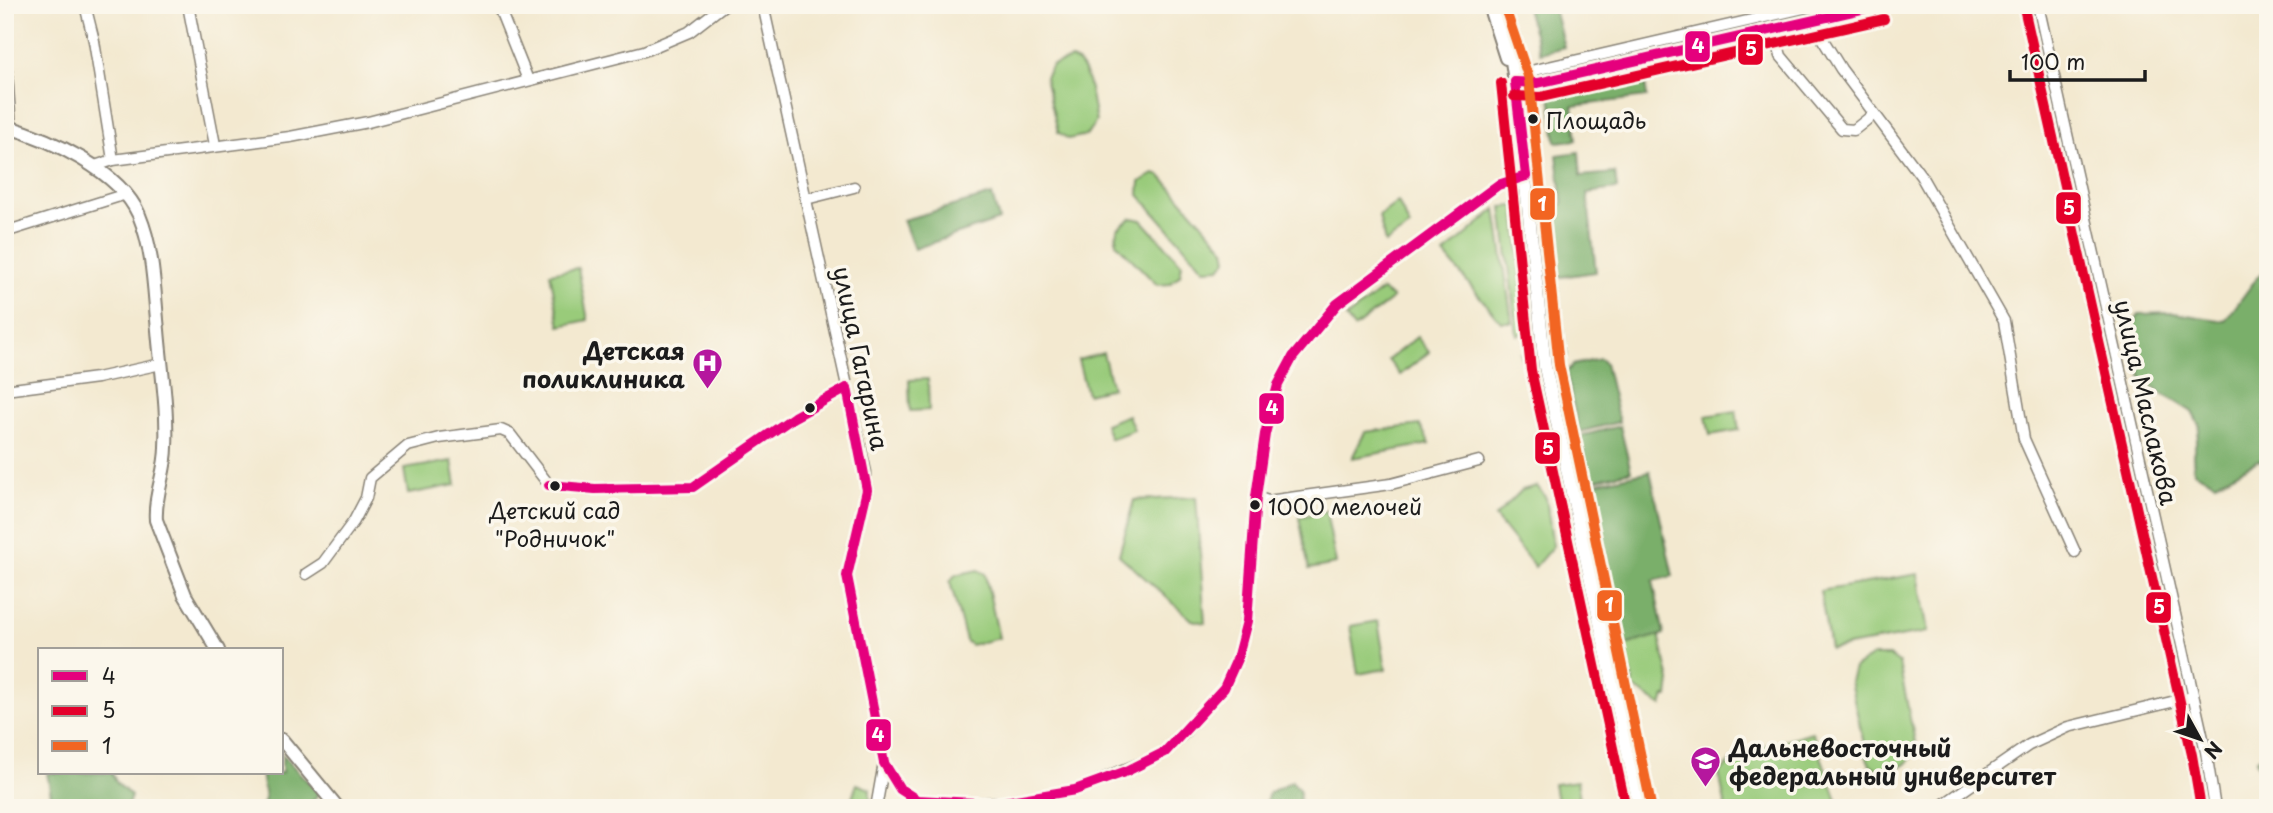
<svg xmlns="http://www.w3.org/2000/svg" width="2273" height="813" font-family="'Playpen Sans',sans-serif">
<rect width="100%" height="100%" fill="#fbf7ec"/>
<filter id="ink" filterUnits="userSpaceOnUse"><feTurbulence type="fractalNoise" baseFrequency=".0143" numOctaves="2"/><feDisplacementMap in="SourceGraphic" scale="14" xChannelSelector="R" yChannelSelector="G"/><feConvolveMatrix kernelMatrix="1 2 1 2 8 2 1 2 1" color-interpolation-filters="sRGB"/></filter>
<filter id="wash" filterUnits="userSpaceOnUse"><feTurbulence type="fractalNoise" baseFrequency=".00686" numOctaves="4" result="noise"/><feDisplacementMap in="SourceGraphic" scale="28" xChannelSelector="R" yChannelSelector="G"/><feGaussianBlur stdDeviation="1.57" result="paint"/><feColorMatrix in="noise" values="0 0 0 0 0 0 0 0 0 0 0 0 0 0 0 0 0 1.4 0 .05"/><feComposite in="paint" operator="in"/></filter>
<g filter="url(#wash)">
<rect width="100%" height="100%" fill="#f3e9d0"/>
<g fill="#99cb7a" stroke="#5a744b" stroke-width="2">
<path d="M1801,15V17L1584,67L1583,65Z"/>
<path d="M1071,59C1090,63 1092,105 1096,121L1087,135L1068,139L1058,132L1045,77L1052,65Z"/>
<path d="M1154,174L1161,176L1225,249L1227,259L1220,268L1204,269L1139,195L1140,182Z"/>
<path d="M1398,202L1410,227L1385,243L1379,216Z"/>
<path d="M1549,202L1557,278L1545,276L1544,273L1538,204Z"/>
<path d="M1515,206L1526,333L1517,335L1502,207Z"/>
<path d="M1496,209L1512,322H1501L1444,254Z"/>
<path d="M1131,218L1142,220L1182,264L1180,275L1170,284L1157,285L1116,243L1117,229Z"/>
<path d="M578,268L588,320L560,326L550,273Z"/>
<path d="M1382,290L1393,298L1354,328L1346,318Z"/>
<path d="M1557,290L1567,356L1558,355C1548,339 1549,310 1546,291Z"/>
<path d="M1417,337L1429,352L1400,375L1388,360Z"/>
<path d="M1103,353L1112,388L1087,394L1078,360Z"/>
<path d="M1521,354L1531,359L1536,368L1560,484L1551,485Z"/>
<path d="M928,379L929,410L910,411L909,380Z"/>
<path d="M1736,411L1739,430L1710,435L1706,416Z"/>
<path d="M1128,415L1134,430L1110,439L1105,424Z"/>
<path d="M1420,425L1430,444L1352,458L1365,432Z"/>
<path d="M452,461L456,485L408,494L404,469Z"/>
<path d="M1537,486L1546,498L1553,546L1535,567L1495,517L1522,490Z"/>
<path d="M1196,497L1205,623L1192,620L1119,555L1134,500Z"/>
<path d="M1326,511L1336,564L1309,569L1299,517Z"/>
<path d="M978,570L985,574L999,638L971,645L966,641L950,582L955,575Z"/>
<path d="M1918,574L1928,632L1830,649L1820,591Z"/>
<path d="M1378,621L1386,669L1358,674L1350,626Z"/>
<path d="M1659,635L1670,681L1668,697H1665L1662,706L1634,688L1625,645Z"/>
<path d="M1873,656H1889L1899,663L1915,742C1914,762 1902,769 1884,772L1870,765L1867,758L1850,681L1854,668Z"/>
<path d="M1812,732L1840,808H1726L1719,773L1740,753Z"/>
<path d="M1577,781L1580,799L1557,802L1554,784Z"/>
<path d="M857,784L870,789V808H848Z"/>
</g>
<g fill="#7aaf6a" stroke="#4b6643" stroke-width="2">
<path d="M1525,5H1553L1564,47L1540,53Z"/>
<path d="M1645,83L1647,97L1573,106L1577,140L1556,142L1550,95Z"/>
<path d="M1579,152L1581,176L1615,173L1617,189L1587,193L1596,272L1560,277L1553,206L1563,204L1557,155Z"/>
<path d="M992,195L999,220L914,249L903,220Z"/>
<path d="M2268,271V463L2259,460L2216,483L2194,472L2193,454L2200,427L2192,412L2142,381L2133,327L2139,314L2174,313L2225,321L2259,275Z"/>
<path d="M1600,359L1605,363L1619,422L1579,432L1566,372L1573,365Z"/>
<path d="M1620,426L1631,471L1590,481L1580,436Z"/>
<path d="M1650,471L1673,576L1653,581L1664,634L1625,645L1590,484Z"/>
<path d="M2268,751V808H2259L2262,781L2256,760Z"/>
<path d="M282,755L319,793L308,808H262L265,799L261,773H282Z"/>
<path d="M47,773H112L116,782L131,796L127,808H59L51,795Z"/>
<path d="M1292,781L1300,791L1299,808H1264L1269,793Z"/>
</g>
</g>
<g filter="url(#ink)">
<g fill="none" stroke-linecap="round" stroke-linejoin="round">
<defs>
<g id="minor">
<path d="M85,5L94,41L113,160"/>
<path d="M188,5L215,145"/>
<path d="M498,5L528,80"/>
<path d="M763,5L866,472L867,490L847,576L884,763L876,808"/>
<path d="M2038,5L2206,752L2215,808"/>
<path d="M1812,22L1841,69L1921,176L2004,321L2024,439L2075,552"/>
<path d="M1774,30L1781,56L1842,129L1854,130L1874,114"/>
<path d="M5,46L11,128"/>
<path d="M1515,81L1535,70L1817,5"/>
<path d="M1515,82L1538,83L1881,5"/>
<path d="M95,166L113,160L290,137L368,122L644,51L689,32L724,5"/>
<path d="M806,199L854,187"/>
<path d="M5,232L123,195"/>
<path d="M5,390L97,378L161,364"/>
<path d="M1256,497L1268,501L1391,484L1479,461"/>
<path d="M306,574L323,563L354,521L366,498L370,478L408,446L439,438L501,430L510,434L549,485L595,489L693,487L794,417L847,388"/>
<path d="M884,763C896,784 906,799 931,803"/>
<path d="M919,808L936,803L1014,802L1075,790L1162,754L1182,736L1224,688L1237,659L1247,621L1256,497L1265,434L1278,385L1293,357L1337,304L1498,185L1526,176"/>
<path d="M1938,808L2029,745L2068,727L2192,697"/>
</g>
<g id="major">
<path d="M1489,5L1506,58"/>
<path d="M1500,5L1508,33L1515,82L1545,367L1640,808"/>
<path d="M5,126C50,139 119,170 139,215C154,251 154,292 158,330C161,368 168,409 166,447C166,472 154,495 156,520L185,595L218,650"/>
<path d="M282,740L338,808"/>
</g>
</defs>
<use href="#minor" stroke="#888276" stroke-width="13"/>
<use href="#major" stroke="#888276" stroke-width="16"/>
<use href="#minor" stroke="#fff" stroke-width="10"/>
<use href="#major" stroke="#fff" stroke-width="12"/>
<defs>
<g id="bus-1">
<path d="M1515,82L1538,83L1880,5"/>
<path d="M1515,82L1526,176"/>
<path d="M847,388L867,490L847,576L884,763L900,789L917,800L993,804L1075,790L1127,771L1165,752L1224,688L1237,659L1247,621L1256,497L1265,434L1278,385L1293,357L1337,304L1498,185L1526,176"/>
<path d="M549,485L595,489L693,487L794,417L847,388"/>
</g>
<g id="bus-2">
<path d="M2024,8L2192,755L2201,808"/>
<path d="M1501,83L1531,370L1626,808"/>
<path d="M1514,96L1541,97L1884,19"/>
</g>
<path id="bus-3" d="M1504,5L1529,79L1559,365L1651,805"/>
</defs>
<use href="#bus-1" stroke="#fbf7ec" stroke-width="16"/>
<use href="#bus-2" stroke="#fbf7ec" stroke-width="16"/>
<use href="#bus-3" stroke="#fbf7ec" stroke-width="16"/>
<use href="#bus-1" stroke="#e5007d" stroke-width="10"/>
<use href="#bus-2" stroke="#e4002b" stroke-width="10"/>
<use href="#bus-3" stroke="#f26522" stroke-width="10"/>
</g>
</g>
<defs>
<symbol id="hospital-pin" viewBox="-11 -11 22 30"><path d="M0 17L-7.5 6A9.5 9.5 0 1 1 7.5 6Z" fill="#b5179e" stroke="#fbf7ec"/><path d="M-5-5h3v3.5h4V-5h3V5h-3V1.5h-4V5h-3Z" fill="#fff"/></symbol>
<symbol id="university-pin" viewBox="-11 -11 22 30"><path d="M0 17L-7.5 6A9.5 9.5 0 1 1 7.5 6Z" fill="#b5179e" stroke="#fbf7ec"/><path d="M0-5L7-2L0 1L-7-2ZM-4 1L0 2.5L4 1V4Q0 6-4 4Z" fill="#fff"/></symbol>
</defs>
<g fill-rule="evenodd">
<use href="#hospital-pin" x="690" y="346" width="35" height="47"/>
<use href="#university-pin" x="1688" y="744" width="35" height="47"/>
</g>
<g fill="#1c1c1c" stroke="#fbf7ec" stroke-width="2.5">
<circle cx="1533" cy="119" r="6"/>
<circle cx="810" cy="408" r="6"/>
<circle cx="555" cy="486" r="6"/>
<circle cx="1255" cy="505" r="6"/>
</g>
<g text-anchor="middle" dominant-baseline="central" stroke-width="7" stroke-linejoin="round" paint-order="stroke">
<g font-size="22" fill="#1c1c1c" stroke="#fbf7ec" text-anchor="start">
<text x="1546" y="119">Площадь</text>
<text x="1268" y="505">1000 мелочей</text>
<text x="555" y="509" text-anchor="middle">Детский сад<tspan x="555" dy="28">"Родничок"</tspan></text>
</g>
<g font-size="24" font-weight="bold" fill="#1c1c1c" stroke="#fbf7ec" text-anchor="end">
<text x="685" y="350">Детская<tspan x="685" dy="28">поликлиника</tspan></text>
<text x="1729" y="747" text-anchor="start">Дальневосточный<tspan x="1729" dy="28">федеральный университет</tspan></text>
</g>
<g font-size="24" fill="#1c1c1c" stroke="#fbf7ec">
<text transform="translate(862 358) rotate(78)">улица Гагарина</text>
<text transform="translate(2147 402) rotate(77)">улица Маслакова</text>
</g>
</g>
<g stroke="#fbf7ec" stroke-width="2.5">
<rect x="1684" y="30" width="27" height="33" rx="7" fill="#e5007d"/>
<rect x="1737" y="33" width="27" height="33" rx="7" fill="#e4002b"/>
<rect x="1529" y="187" width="27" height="34" rx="7" fill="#f26522"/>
<rect x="2055" y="191" width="27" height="34" rx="7" fill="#e4002b"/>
<rect x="1258" y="392" width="27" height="33" rx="7" fill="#e5007d"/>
<rect x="1534" y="431" width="27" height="34" rx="7" fill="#e4002b"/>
<rect x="1596" y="589" width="27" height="33" rx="7" fill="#f26522"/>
<rect x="2145" y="591" width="27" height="33" rx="7" fill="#e4002b"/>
<rect x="865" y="718" width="27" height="34" rx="7" fill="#e5007d"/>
</g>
<g font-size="19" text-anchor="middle" font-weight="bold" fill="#fff">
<text x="1698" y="53">4</text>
<text x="1751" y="56">5</text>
<text x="1542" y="211">1</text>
<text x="2069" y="215">5</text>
<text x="1272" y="415">4</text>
<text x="1548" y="455">5</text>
<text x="1609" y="612">1</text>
<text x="2159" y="614">5</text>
<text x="878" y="742">4</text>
</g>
<rect width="2273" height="813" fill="none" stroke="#fbf7ec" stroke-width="28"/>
<rect x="38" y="648" width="245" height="126" fill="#fbf7ec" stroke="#a29f99" stroke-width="2"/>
<rect x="52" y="671" width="35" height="10" fill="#e5007d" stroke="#a29f99" stroke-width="2"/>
<text x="102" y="684" font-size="21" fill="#1c1c1c">4</text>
<rect x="52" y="706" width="35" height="10" fill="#e4002b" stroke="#a29f99" stroke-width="2"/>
<text x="102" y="718" font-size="21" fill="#1c1c1c">5</text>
<rect x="52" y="741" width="35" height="10" fill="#f26522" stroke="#a29f99" stroke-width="2"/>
<text x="102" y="754" font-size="21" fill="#1c1c1c">1</text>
<g transform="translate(2200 739) rotate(130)" stroke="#fbf7ec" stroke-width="5" paint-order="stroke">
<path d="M0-5L12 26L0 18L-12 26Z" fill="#1c1c1c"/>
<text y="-10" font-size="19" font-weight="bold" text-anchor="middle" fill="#1c1c1c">N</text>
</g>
<path d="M2010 70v10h135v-10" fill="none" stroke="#1c1c1c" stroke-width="3.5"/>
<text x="2021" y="70" font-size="21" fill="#1c1c1c" stroke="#fbf7ec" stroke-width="5" paint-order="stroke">100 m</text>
</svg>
